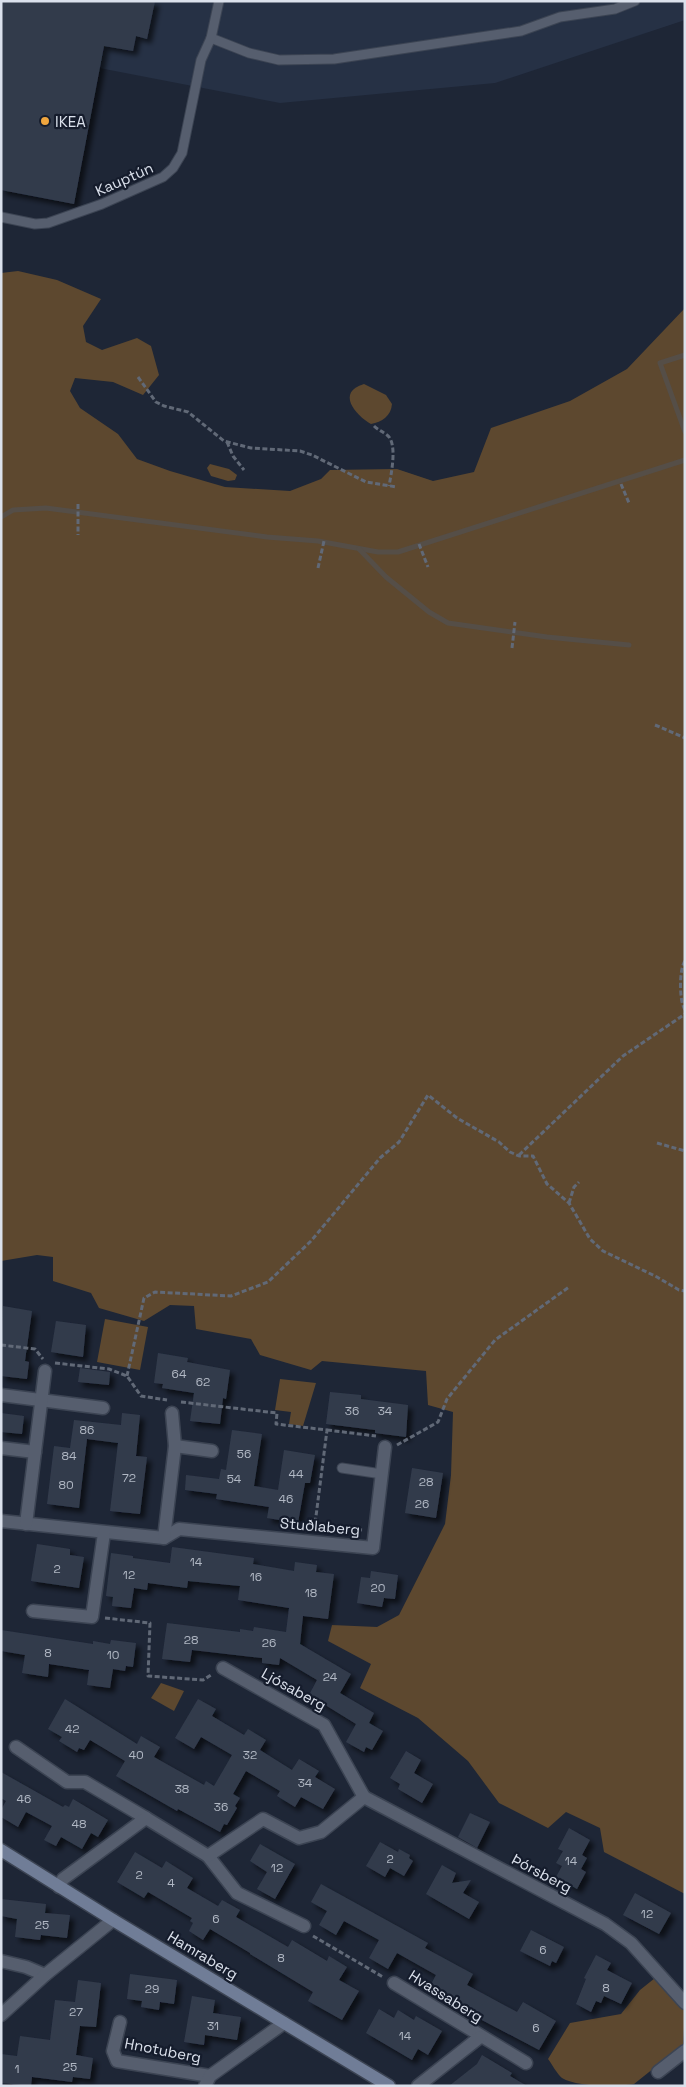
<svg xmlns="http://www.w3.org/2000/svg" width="686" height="2087" font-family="'Space Grotesk',sans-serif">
<defs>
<filter id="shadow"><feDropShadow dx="4.5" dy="4.5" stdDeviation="2.5" flood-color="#0009"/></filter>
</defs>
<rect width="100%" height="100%" fill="#1e2636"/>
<path fill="#263145" d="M1,1H685V20L495,83L280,103L1,49Z"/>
<g fill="#5d482f">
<path d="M18,271L57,280L101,299L83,326L86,342L102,350L137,338L151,346L159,375L143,395L113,382L75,378L70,391L80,408L118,434L137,459L170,471L225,487L290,491L321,479L330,470L397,469L433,481L474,472L491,428L570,401L627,369L685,308V1894L604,1852L600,1828L566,1812L548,1828L499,1803L468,1761L418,1718L360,1688L371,1664L328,1641L332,1625L377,1627L399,1615L445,1524L451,1475L453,1412L428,1405L426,1371L322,1361L311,1370L260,1355L251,1339L196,1329L194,1306L170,1305L144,1321L99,1308L91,1293L53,1281V1257L37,1255L1,1261V273Z"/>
<path d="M364,384L386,395L392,404C391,416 382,422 371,424C355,415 336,392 364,384Z"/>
<path d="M210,464L229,469L237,475L235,480L228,481L211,476L207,468Z"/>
<path d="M105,1319L148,1327L140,1370L97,1362Z"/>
<path d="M280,1379L316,1383L303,1426L289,1424L291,1412L275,1410Z"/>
<path d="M161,1683L184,1691L174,1711L151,1698Z"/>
<path d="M655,1978L685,2011L683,2045L634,2084C617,2087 576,2087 562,2078C557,2074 552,2064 548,2059L570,2023L621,2014L640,1990Z"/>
</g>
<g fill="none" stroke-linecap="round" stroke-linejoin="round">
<g stroke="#554e47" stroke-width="5">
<path d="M685,355L660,363L685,432"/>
<path d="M1,517L13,510L46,508L267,537L318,541L378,552H398L685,460"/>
<path d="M359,549L386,577L429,612L448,623L547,637L629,645"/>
</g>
</g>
<g fill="#323b4c" filter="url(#shadow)">
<path d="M1,1H155L147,39L136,36L133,51L104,46L74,204L1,190Z"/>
<path d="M3,1306L32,1311L25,1361L29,1362L27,1379L1,1376Z"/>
<path d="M56,1321L86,1325L83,1357L51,1352Z"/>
<path d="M158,1353L188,1358L187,1362L230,1370L226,1399L223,1398L220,1424L190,1421L194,1393L162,1388L163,1384L154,1383Z"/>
<path d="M80,1368L110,1372L109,1385L78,1382Z"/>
<path d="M330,1392L361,1395V1399L408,1405L406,1437L375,1433V1430L326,1424Z"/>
<path d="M1,1413L24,1416L22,1434L1,1432Z"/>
<path d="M122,1413L140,1415L136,1456L147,1457L140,1514L110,1511L118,1443L87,1439L79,1508L47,1504L54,1446L70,1448L74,1420L121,1425Z"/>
<path d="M232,1430L262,1434L254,1486L278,1490L284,1450L315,1455L310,1483H305L298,1523L267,1518L269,1507L216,1499L217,1494L185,1490L186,1475L219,1479L221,1469L226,1470Z"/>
<path d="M412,1468L443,1473L436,1518L405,1513Z"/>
<path d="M37,1544L70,1549V1555L84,1557L79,1588L31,1581Z"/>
<path d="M172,1547L254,1558L253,1564L294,1571L295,1562L317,1565L316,1572L334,1574L328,1619L303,1616L300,1644L351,1674L340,1693L374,1713L369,1723L383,1731L372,1750L366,1747L364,1752L346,1742L356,1724L309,1695L317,1680L280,1658L279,1665L262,1663V1658L192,1650L190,1662L162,1659L167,1623L240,1632V1629L253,1631L254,1627L286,1632L289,1608L238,1600L240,1586L188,1581L187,1588L148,1583L147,1590L134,1588L131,1608L112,1606L113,1597L106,1596L111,1553L133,1556V1558L170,1563Z"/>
<path d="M371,1571L398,1575L395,1599L384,1598L382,1607L357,1603L361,1577L370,1578Z"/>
<path d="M1,1630L93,1644V1641L110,1644L111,1640L136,1643L133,1667L126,1666L125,1671L113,1669L110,1688L87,1685L89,1670L49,1664L48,1677L22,1673L25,1655L1,1651Z"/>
<path d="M65,1699L137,1744L141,1736L160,1747L154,1757L204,1785L206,1781L214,1786L232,1755L201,1737L194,1749L175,1738L198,1699L216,1709L212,1716L244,1735L248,1729L266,1740L260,1750L292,1770L299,1759L319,1771L315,1777L335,1789L323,1809L301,1797L295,1807L277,1796L280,1791L246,1771L233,1794L240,1798L235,1806L237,1808L227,1825L224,1824L220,1832L178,1809L177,1811L116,1776L125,1761L90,1740L84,1750L79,1748L77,1752L59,1741L62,1737L48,1729Z"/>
<path d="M406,1751L421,1760L414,1773L433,1784L422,1803L398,1789L400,1784L390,1778Z"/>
<path d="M1,1772L63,1807L65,1805L69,1807L73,1799L108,1820L98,1837L91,1833L82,1849L61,1837L56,1846L44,1840L52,1826L26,1812L18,1827L1,1817V1810L6,1801L1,1798Z"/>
<path d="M470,1813L490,1822L477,1848L458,1837Z"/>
<path d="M569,1828L590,1840L582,1855L587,1858L581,1869L586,1872L577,1889L556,1877L562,1866L556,1863L563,1851L558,1849Z"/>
<path d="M380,1842L398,1852L399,1849L410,1855L409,1858L413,1861L404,1876L390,1868L385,1877L366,1866Z"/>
<path d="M260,1844L295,1864L275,1899L257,1889L267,1872L250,1861Z"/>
<path d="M135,1852L162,1868L166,1861L193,1878L187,1888L218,1906L222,1900L240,1910L236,1917L288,1947L292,1940L327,1961L329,1956L347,1967L339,1980L359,1991L342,2020L308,2001L313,1992L250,1954V1953L210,1929L203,1940L189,1931L193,1923L190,1921L192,1918L148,1892L144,1898L117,1882Z"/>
<path d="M442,1865L456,1873L452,1883L471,1880L463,1893L479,1902L469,1919L426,1894Z"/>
<path d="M321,1884L428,1943L425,1948L473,1974L467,1985L517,2012L523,2002L556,2021L539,2050L440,1998L443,1993L430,1986L436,1975L397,1953L388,1969L369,1958L379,1940L344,1921L336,1935L319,1925L327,1911L311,1902Z"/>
<path d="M635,1893L671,1913L659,1934L623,1915Z"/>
<path d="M1,1899L46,1904L45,1913L70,1915L67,1938L41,1935L40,1940L15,1937L17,1919L1,1916Z"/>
<path d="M531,1930L564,1947L556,1963L552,1961L550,1966L520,1951Z"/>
<path d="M596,1955L611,1963L607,1970L632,1983L621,2004L604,1996L601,2003L596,2001L591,2012L576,2004L586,1979L584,1978Z"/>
<path d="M130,1974L177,1980L174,2004L160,2002L159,2010L141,2007L142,2001L127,1999Z"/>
<path d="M78,1980L101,1983L96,2027L80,2026L76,2055L93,2058L90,2079L73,2077L72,2082L32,2077L31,2086L1,2083V2054L17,2056L20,2036L50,2040L55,2000L75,2002Z"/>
<path d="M192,1996L215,2000L213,2013L241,2017L237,2040L205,2035L204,2045L184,2042Z"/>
<path d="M379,2009L394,2018L398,2010L414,2020L416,2016L442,2031L428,2055L418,2049L412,2060L366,2033Z"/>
<path d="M482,2055L512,2073L510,2076L527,2086H449L477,2064Z"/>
</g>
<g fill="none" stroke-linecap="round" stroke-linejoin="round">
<defs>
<g id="lane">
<path d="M211,38L249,53L279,60L334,59L521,31L560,17L615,9L635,1"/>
<path d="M1,217L35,224L48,223L102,204L163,177L173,168L182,153L201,60L211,38L219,1"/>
<path d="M342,1468L382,1474"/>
</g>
<g id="street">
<path d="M1,1395L103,1408"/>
<path d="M175,1446L212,1451"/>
<path d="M1,1448L35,1452"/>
<path d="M1,1521L164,1538L179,1529L373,1548L385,1447"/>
<path d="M26,1524L45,1371"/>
<path d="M164,1538L175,1446L172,1413"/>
<path d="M33,1611L92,1617L104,1533"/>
<path d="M16,1747L67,1782H85L146,1818"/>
<path d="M364,1797L605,1924L631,1943L685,2003"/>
<path d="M208,1856L237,1893L304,1926"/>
<path d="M59,1887L63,1879L146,1818L208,1856L263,1819L299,1838L321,1832L364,1797L324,1725L223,1668"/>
<path d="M1,1961L26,1967L45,1975"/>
<path d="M394,1983L526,2063"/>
<path d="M1,2015L45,1975L113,1920"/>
<path d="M120,2022L113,2051L117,2061L210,2076"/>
<path d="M658,2072L685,2051"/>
<path d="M205,2086L210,2076L284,2023"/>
<path d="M418,2086L480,2037"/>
</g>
<path id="secondary" d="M1,1850L113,1920L389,2086"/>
</defs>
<use href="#lane" stroke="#3c4453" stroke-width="11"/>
<use href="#street" stroke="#3c4453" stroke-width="15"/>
<use href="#secondary" stroke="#3c4453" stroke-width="15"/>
<g stroke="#616977" stroke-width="3" stroke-dasharray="5 2.5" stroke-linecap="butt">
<path d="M138,377L156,402L164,406L188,412L224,441L251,448L300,451L312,455L366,482L397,487"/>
<path d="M374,426C378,430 382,431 387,435C398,443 391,475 389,486"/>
<path d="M227,442L233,456L244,470"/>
<path d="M621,484L629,503"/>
<path d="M78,504V535"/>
<path d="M419,544L428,567"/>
<path d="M318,568L324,541"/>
<path d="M512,648L515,622"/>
<path d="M655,725L685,738"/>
<path d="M685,961C679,969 679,1001 685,1010"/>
<path d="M657,1143L685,1151"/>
<path d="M519,1155L623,1056L685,1014"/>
<path d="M569,1203L574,1187L579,1182"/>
<path d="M1,1345L35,1349L43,1359"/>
<path d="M55,1363L109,1369L127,1376L141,1396L167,1400"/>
<path d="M127,1376L144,1298L155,1292L231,1296L268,1282L311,1241L380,1158L399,1142L428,1095L457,1118L499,1142L510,1152L519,1156H533L547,1184L569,1203L590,1239L603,1251L657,1277L679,1290L685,1291"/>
<path d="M181,1402L277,1413L276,1424L327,1430L315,1524L362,1530"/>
<path d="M327,1430L376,1436"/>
<path d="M397,1445L438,1422L447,1399L495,1340L569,1287"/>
<path d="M105,1618L150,1623L148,1676L203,1680L211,1675"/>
<path d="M313,1936L383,1977"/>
</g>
<use href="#lane" stroke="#565e6e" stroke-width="9"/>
<use href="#street" stroke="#565e6e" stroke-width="12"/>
<use href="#secondary" stroke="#707d97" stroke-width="12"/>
</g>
<circle fill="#f0a63e" stroke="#151c2c" stroke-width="2" cx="45" cy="121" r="5"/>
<g text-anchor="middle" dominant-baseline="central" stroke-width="4.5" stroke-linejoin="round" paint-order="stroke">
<g font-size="12" fill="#b1b8c4">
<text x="179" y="1374">64</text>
<text x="203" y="1382">62</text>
<text x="352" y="1411">36</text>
<text x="385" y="1411">34</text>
<text x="87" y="1430">86</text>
<text x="244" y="1454">56</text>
<text x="69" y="1456">84</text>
<text x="296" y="1474">44</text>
<text x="129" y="1478">72</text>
<text x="234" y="1479">54</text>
<text x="426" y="1482">28</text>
<text x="66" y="1485">80</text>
<text x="286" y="1499">46</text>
<text x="422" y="1504">26</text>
<text x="196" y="1562">14</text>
<text x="57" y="1569">2</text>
<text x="129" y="1575">12</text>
<text x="256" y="1577">16</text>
<text x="378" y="1588">20</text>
<text x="311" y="1593">18</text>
<text x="191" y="1640">28</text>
<text x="269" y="1643">26</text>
<text x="48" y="1653">8</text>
<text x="113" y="1655">10</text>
<text x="330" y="1677">24</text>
<text x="72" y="1729">42</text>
<text x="136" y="1755">40</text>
<text x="250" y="1755">32</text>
<text x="305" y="1783">34</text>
<text x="182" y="1789">38</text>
<text x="24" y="1799">46</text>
<text x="221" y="1807">36</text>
<text x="79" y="1824">48</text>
<text x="390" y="1859">2</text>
<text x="571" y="1861">14</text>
<text x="277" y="1868">12</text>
<text x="139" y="1875">2</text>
<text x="171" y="1883">4</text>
<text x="647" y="1914">12</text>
<text x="216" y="1919">6</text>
<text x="42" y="1925">25</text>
<text x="543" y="1950">6</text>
<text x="281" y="1958">8</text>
<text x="606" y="1988">8</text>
<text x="152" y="1989">29</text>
<text x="76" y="2012">27</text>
<text x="213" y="2026">31</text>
<text x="536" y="2028">6</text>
<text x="405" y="2036">14</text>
<text x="70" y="2067">25</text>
<text x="17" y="2069">1</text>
</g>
<g font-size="15" fill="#dbe1ec" stroke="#151c2c" text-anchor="start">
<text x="55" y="121">IKEA</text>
</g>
<g font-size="15" fill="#dbe1ec" stroke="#151c2c">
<text transform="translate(124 179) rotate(-24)">Kauptún</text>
<text transform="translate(320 1526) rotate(5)">Stuðlaberg</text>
<text transform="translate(294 1689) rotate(29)">Ljósaberg</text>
<text transform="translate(542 1873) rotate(28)">Þórsberg</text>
<text transform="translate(203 1955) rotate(31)">Hamraberg</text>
<text transform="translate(446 1996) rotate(32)">Hvassaberg</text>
<text transform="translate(163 2050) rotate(11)">Hnotuberg</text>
</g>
</g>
<rect width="686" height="2087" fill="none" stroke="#dbe1ec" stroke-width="5"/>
</svg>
